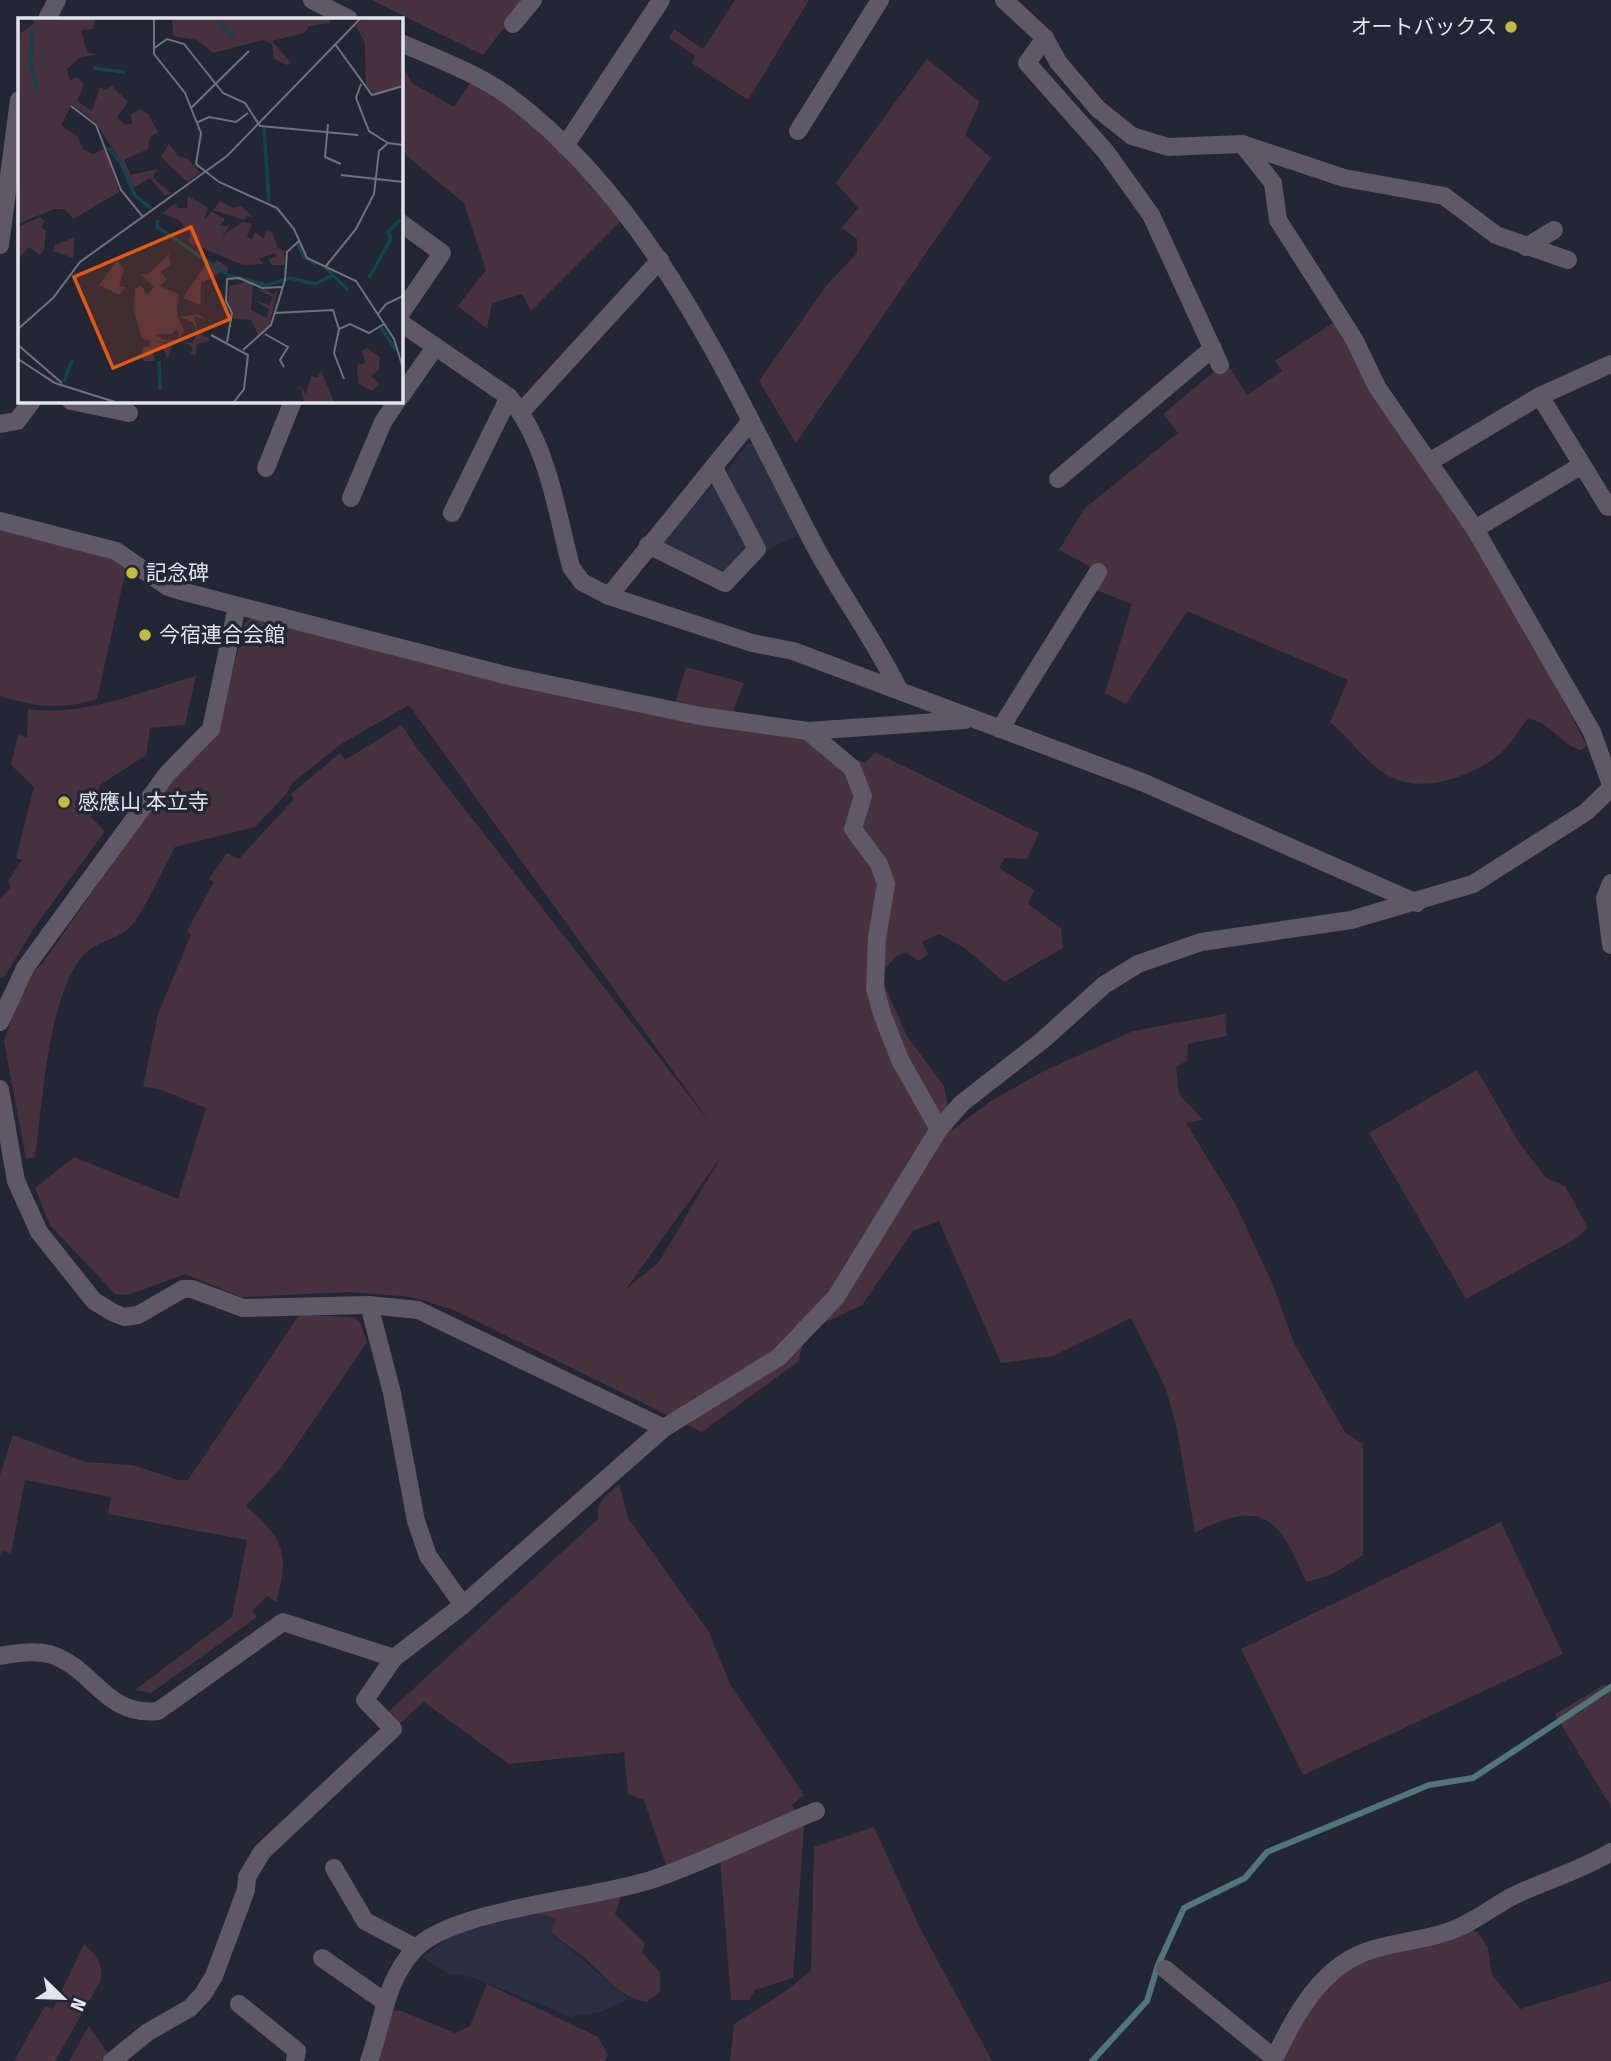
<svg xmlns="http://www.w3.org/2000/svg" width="1611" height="2061" font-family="'Fira Sans Condensed','Noto Sans JP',sans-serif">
<rect width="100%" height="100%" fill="#232635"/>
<g fill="#2a2f43">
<path d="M754,443L798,535L763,552L727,471L747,444Z"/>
<path d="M715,483L748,546L723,575L661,543Z"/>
<path d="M535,1913L556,1919L551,1933L629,1999L601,2012L571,2017L471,1977L449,1974L422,1957L454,1934Z"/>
</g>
<g fill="#493240" fill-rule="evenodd">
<path d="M372,0H525L483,55Z"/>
<path d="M735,0H809L748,100L692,63L695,56L669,38L674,29L703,49Z"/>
<path d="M927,59L980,102L965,135L991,158L796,443L759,381L827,285L857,253V239L842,228L858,208L836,183Z"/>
<path d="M401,63L412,83L454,107L470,83C535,115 577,164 623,219L531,311L522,294L492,303L487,329L458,306L486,270L464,203L401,151Z"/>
<path d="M1336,321L1473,529L1587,746L1580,750C1559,743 1550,721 1527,719C1518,732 1509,748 1496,757C1465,779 1416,797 1381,771C1362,757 1348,737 1330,722L1348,680L1187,611L1126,704L1105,693L1132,604L1096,590L1104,574L1059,550L1085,508L1178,433L1163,414L1226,362L1247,395L1282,371L1275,361Z"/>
<path d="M0,527L114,558L127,565L97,699C61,710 35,707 0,696Z"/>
<path d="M252,617L674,706L686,667L744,683L733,710L865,763L875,752L1039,833L1027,859L1005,858L999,868L1034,890L1028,904L1061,928L1063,948L1004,982L965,948L939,934L922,942L928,954L919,961L906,952L896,956L880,975L907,1036L944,1086L952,1130L991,1101L1044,1071L1133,1031L1225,1014L1227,1036L1188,1044L1187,1061L1176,1067L1179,1094L1203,1120L1186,1123L1235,1203L1273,1285L1294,1343L1345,1432L1363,1444V1555L1331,1575L1306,1582C1279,1518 1263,1497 1195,1533L1177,1429L1166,1389L1131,1318L1053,1356L1001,1363L939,1221L913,1231L862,1305L824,1323L802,1345L799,1361L702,1432L454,1310L412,1297L350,1292L241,1297L185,1274L128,1295L115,1294L50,1225L35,1188L74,1157L178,1199L206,1108L159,1089L143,1087L158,1014L191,935L187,931L214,882L209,879L227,853L239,859L294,799L291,794L340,753L345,760L402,725L416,747L712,1125L409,705L341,744L292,783L287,793L255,827L175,847C166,864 141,917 130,927C116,941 93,941 80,959C47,1005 43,1101 35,1157L26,1159L4,1041L25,979L42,964L173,777L217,733L245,623ZM721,1157L659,1262L626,1289Z"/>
<path d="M196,676L185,725L150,728L146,755L100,785L91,817L105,831L34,928L5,976L0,977V899L11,887L8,881L22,860L16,858L34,787L11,765L18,735L27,737L28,709C84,717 142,691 196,676Z"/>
<path d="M1477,1070L1520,1144L1546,1178L1565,1186L1588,1228L1575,1239L1466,1299L1369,1133Z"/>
<path d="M299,1315L354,1317L360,1322L367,1342L281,1468L246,1506C284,1539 290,1554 276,1602L267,1596L252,1611L257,1617L151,1693L135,1690L232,1617L247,1540L108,1514L111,1497L25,1480L11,1553L2,1551L0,1555V1475L13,1435L85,1462L132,1465L179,1480H188Z"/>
<path d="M619,1484L628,1518L709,1632L730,1684L804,1795L792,1805L804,1828L793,1978L755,1990L749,2000H731L719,1846L666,1865L644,1800L628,1794L624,1752L509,1764L424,1702L399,1724L388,1712L598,1519C595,1502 607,1495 619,1484Z"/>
<path d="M1501,1522L1563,1654L1303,1775L1241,1649Z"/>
<path d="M1606,1684L1611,1693V1807L1555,1714Z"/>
<path d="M874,1827L920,1928L992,2061H730L734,2024L783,1993L811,1971L814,1847Z"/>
<path d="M621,1896L615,1914L645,1943L642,1952L660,1973V1992L647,2002C618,1997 607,1977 586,1959C575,1950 562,1942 551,1932L556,1919L535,1913Z"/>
<path d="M1445,1925L1478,1932L1488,1948L1492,1975L1520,2009L1611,1981V2061H1282L1286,2035L1335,1977L1402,1933Z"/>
<path d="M84,1944C95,1954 104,1964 101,1980L55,2061H14L45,2006L53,2009Z"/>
<path d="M487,1984L598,2037L608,2055L605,2061H378L391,2010L401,2011L455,2033L470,2026Z"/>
<path d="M89,2026L109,2055L103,2061H69Z"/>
</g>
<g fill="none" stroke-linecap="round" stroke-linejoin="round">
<path stroke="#50767d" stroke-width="6" d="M1092,2061L1147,2001L1158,1965L1184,1908L1245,1878L1267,1852L1429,1785L1473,1778L1611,1687"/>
<g stroke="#5f5867" stroke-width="18">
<path d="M312,0L349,19"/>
<path d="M1004,0L1045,38L1027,63L1106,152L1151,215L1220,365"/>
<path d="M47,19L57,0"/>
<path d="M513,24L533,0"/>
<path d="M1045,38L1058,62L1098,109L1132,136L1168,147L1242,144L1344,178L1444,196L1496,235L1568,260"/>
<path d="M401,43C436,58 478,74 510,97C654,205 731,384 811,539C838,591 873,637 899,690"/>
<path d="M798,131L880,0"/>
<path d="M1242,144L1273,183L1278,220L1354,339L1377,387L1475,529L1592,732L1611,785"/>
<path d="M565,146L661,0"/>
<path d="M401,223L442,253L401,313"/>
<path d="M0,245L19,100"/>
<path d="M1526,247L1554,230"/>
<path d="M401,323L509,397C548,445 556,509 571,567L582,582L609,596L752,643L793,651L1142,782L1417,903"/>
<path d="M401,396L435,347"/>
<path d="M1540,396L1608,507"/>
<path d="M71,401L129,413"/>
<path d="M521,412L660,260"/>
<path d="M0,424L17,421L32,401"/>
<path d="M1429,462L1540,396L1611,364"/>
<path d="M266,468L293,401"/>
<path d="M1058,479L1213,348"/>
<path d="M351,498L383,422L397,401"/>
<path d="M452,513L509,397"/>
<path d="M0,521L116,551L168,587L181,591L509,676L700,716L808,731L965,720"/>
<path d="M1475,529L1582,465"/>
<path d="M648,545L725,583L757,549L714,468"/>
<path d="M609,596L750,422"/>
<path d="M1000,729L1098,572"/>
<path d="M808,731L852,768L863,796L853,829L879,864L886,884L877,938L875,988L882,1014L900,1060L939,1129"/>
<path d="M1611,883L1605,898L1611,945"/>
<path d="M0,1022L25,968L167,774L211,729L237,606"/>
<path d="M0,1089L16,1181L39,1232L94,1301L114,1313L124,1317L138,1315L183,1289H192L243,1308L369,1305L418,1310L664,1428"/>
<path d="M369,1305L392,1393L416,1521L428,1556L463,1605"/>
<path d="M0,1656C15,1653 34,1650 49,1654C94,1667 104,1717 158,1711L283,1622L394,1658L463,1605L664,1428L779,1357L836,1297L939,1129L962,1103L1044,1039L1104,985L1138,964L1201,942L1351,920L1473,884L1586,812L1611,788"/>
<path d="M334,1868L365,1921L416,1948"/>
<path d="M322,1958L385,2002"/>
<path d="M1165,1969L1274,2058"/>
<path d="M239,2004L297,2051L295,2061"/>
<path d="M112,2061L148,2032L190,2008L203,1994L214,1976L246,1890L247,1877L262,1852L393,1729L365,1700L394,1658"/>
<path d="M369,2061C383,2023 385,1980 415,1949C455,1908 596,1899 654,1879C709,1860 762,1833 816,1811"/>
<path d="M1273,2061C1295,2016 1321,1964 1374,1949C1398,1942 1423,1940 1447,1932C1470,1925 1492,1907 1513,1896C1546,1880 1580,1871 1611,1852"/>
</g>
</g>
<g fill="#c1bd40" stroke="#232635" stroke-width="2.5">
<circle cx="1511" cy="27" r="7"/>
<circle cx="132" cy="573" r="7"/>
<circle cx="145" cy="635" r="7"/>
<circle cx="64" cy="802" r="7"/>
</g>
<g text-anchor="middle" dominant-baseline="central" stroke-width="7" stroke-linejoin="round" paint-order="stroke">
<g font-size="21" fill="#e2e5ee" stroke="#232635" text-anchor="start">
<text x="1497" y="27" text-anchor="end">オートバックス</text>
<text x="146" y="573">記念碑</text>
<text x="159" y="635">今宿連合会館</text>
<text x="78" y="802">感應山 本立寺</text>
</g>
</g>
<g transform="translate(18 18)">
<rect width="385" height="385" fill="#232635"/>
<path d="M14,1H78L74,11L63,12L69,34L79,37L62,39L49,51L52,63L59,59L66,66L59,83L74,93L82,69L87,72L94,68L110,84L99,99L107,107L114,106L113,97L122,91L130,96L140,114L132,119L130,131L106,142L113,157L139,151L135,160L153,175L147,178L132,160L113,171L103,143L78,105L54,86L43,107L59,118L66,132L75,136L88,130L101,174L55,201L47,191H36L0,206V12L3,15L17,5ZM154,1H312L311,5L291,8L287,15L254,23L273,45L269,47L256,41L254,26L245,22L195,35L179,22L155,18ZM344,1H382L385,67L377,72L359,77L348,67L347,25L338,8ZM151,126L160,138L170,141L182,155L169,164L143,139ZM170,178L190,190L186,202L194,194L207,201L202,208H211L202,225L209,214L225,204L234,206L229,218L234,222L237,214L246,221L248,213L254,214L260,230L267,233L266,247H253L251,241L259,238L256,235L241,241L246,246L225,247L171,224L172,215L161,202L144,195L158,185L159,190H169ZM202,183L215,190L223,188L235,199L229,198L226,202L195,192ZM22,199L27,203L23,209L28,213L26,232L22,237L11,229L0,241V209ZM57,219L55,240L35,233L37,227ZM151,236L153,246L143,254L149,261L142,268L160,276L159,296L166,313L162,320L159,311L153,316H136L148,323L160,321L150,325L124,321L116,292L117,271L123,267L129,277L136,269L123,256L129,257ZM99,242L106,252L101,268L108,269L101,277L81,267ZM199,242L210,249L209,255L203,254L183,265V287L165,280L189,244L194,247ZM212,264V268L228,264L235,268L233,292L249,300L251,291L236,282L251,287L255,279L239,272L248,271L255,277L260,270L251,308L241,318L233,302L215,301L210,282ZM180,296L188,302L177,299L179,313L183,312L185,318L191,320V323L179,326L177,338L172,335L175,332L172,327L164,324L174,325L179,315L175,304L161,299ZM132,322L154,327L150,341L144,329L135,332L137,343H125L124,330L132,328ZM349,330L362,339L361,352L353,358L362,366L354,373L340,365L339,347L347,345L344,333ZM303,353L316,384H286L283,371L276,367L284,370L288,376L293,358L299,360Z" fill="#493240"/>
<path fill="none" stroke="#12464d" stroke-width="3.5" d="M201,4L216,19M14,13L13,49L20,72M75,50L107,54M246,110L251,184M90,129L103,145L117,178L133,190M140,202L139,209L210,257L248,267L272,260L297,266L315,257M279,225L287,240L299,246M307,249L330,272M351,260L373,221L370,214L382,202M363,309L378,332M141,343L142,372M46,364L54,342"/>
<path fill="none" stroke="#6f727f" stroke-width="2" d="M136,1V36L167,75L183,115L178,146L201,164L259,190L276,211L289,240L338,263L376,321L385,350M317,26L354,77L385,68M135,31L149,21L166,26L205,75L227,85L242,108L340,117M343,66L338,80L351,113L370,125L385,127M53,88L78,107L103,172L125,199M173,90L231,33M178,105L191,99L218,104L230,95M310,106L307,139L323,146M323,157L385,164M308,248L338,211L356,176L361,133L370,125M256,295L315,292L321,311M360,296L368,286L385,278M0,311L35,280L62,244L209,138L342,1M247,316L270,329L262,342L266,349M193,317L230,337L226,371L216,384M209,324L214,295L208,283L209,261L221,260L244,270L264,269M0,327L44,365M225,332L253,307L267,262L269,234L281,223M0,341L37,365L97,384M326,361L316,335L321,311L332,306L351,315L366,306"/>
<path fill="#e8590c" fill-opacity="0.15" stroke="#e8590c" stroke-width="3.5" d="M173,209L212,301L95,350L56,259Z"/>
<rect width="385" height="385" fill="none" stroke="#e2e5ee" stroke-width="3.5"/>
</g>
<g transform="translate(63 1998) rotate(113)" stroke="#232635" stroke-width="5" paint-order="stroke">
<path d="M0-5L12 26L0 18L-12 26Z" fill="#e2e5ee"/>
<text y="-10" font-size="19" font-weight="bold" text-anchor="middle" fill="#e2e5ee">N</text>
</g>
</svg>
